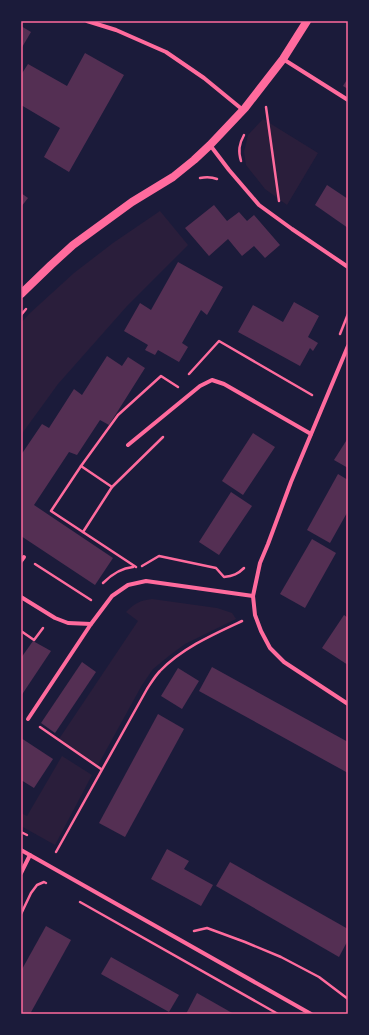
<svg xmlns="http://www.w3.org/2000/svg" width="369" height="1035" font-family="Barlow,sans-serif">
<rect width="100%" height="100%" fill="#1b1b3a"/>
<g fill="#2a1e3b">
<path d="M263,119L318,153L287,205L265,189L246,165L244,152L248,135Z"/>
<path d="M160,211L188,245L127,306L58,384L21,435V323L29,314L74,273L113,243Z"/>
<path d="M152,599L217,608L232,613L236,619L185,644L170,655L153,669L142,685L98,765L59,739L138,621L126,612C135,603 139,601 152,599Z"/>
<path d="M62,756L92,775L55,845L21,826V813L27,816Z"/>
</g>
<g fill="#542f53">
<path d="M21,26L31,32L21,49Z"/>
<path d="M85,53L124,75L69,172L44,157L60,128L21,105V75L28,64L67,86Z"/>
<path d="M348,78V89L343,86Z"/>
<path d="M327,185L348,199V228L315,205Z"/>
<path d="M21,193L28,198L21,207Z"/>
<path d="M214,205L227,221L239,212L247,221L254,215L280,245L265,258L254,246L242,256L228,239L209,256L185,228Z"/>
<path d="M178,262L223,287L207,315L201,310L182,343L188,347L179,362L158,350L155,355L145,350L148,345L124,331L140,303L151,310Z"/>
<path d="M294,302L319,316L308,337L318,343L313,351L310,348L300,366L238,332L253,305L283,322Z"/>
<path d="M107,356L122,366L128,357L145,368L109,425L100,420L77,455L69,452L34,505L113,558L95,585L21,536V455L42,424L49,428L74,389L82,395Z"/>
<path d="M253,433L275,447L243,495L222,481Z"/>
<path d="M348,438V468L334,460Z"/>
<path d="M338,474L348,480V511L330,543L307,530Z"/>
<path d="M231,492L252,506L219,555L199,542Z"/>
<path d="M312,539L336,553L305,608L280,594Z"/>
<path d="M344,615L348,618V665L322,648Z"/>
<path d="M33,641L51,651L21,696V658Z"/>
<path d="M82,662L96,672L55,733L41,723Z"/>
<path d="M212,667L348,742V773L199,691Z"/>
<path d="M178,668L199,681L182,709L161,696Z"/>
<path d="M158,714L184,729L125,837L99,823Z"/>
<path d="M21,738L53,759L34,788L21,780Z"/>
<path d="M167,849L189,861L184,869L213,885L201,906L151,879Z"/>
<path d="M230,862L348,929V940L339,957L216,886Z"/>
<path d="M46,926L71,940L30,1014H21V971Z"/>
<path d="M111,957L179,995L169,1012L101,974Z"/>
<path d="M197,993L234,1014H186Z"/>
</g>
<g fill="none" stroke-linecap="round" stroke-linejoin="round">
<g stroke="#ff6b9d" stroke-width="2.5">
<path d="M266,107L279,201"/>
<path d="M241,161C238,151 239,144 244,135"/>
<path d="M200,178C205,177 212,177 217,179"/>
<path d="M21,315L26,309"/>
<path d="M340,334L348,314"/>
<path d="M189,374L219,341L312,395"/>
<path d="M163,437L112,487L81,466L118,415L161,376L178,387"/>
<path d="M81,466L51,511L136,567"/>
<path d="M83,532L112,487"/>
<path d="M35,564L91,600"/>
<path d="M142,566L159,556L216,568L224,577C233,576 238,574 244,568"/>
<path d="M103,583C112,574 121,568 133,567"/>
<path d="M21,631L34,640L43,628"/>
<path d="M40,727L101,769"/>
<path d="M21,832L27,835"/>
<path d="M56,852L147,689C151,683 155,676 160,671C182,648 214,634 242,621"/>
<path d="M80,902L278,1014"/>
<path d="M21,914L31,893L37,885L44,882L46,883"/>
<path d="M194,931L207,928L245,942L281,957L319,977L348,999"/>
</g>
<g stroke="#ff6b9d" stroke-width="4">
<path d="M87,21L116,30L166,52L204,78L243,110"/>
<path d="M283,59L348,100"/>
<path d="M210,145L229,170L259,205L292,229L348,267"/>
<path d="M348,346L291,482L268,544L260,563L253,596L255,615L261,631L270,648L284,662L348,704"/>
<path d="M128,445L200,386L212,380L224,384L311,434"/>
<path d="M21,561L24,557"/>
<path d="M21,597L55,618L68,623L91,624L112,596L128,585L146,581L253,596"/>
<path d="M28,719L91,624"/>
<path d="M21,850L311,1014"/>
<path d="M21,873L30,855"/>
</g>
<path stroke="#ff6b9d" stroke-width="8" d="M21,294L51,265L73,245L132,202L173,177L194,160L210,145L245,108L283,59L307,21"/>
</g>
<rect width="369" height="1035" fill="none" stroke="#1b1b3a" stroke-width="44"/>
<rect x="22" y="22" width="325" height="991" fill="none" stroke="#ff6b9d" stroke-width="1.5"/>
</svg>
